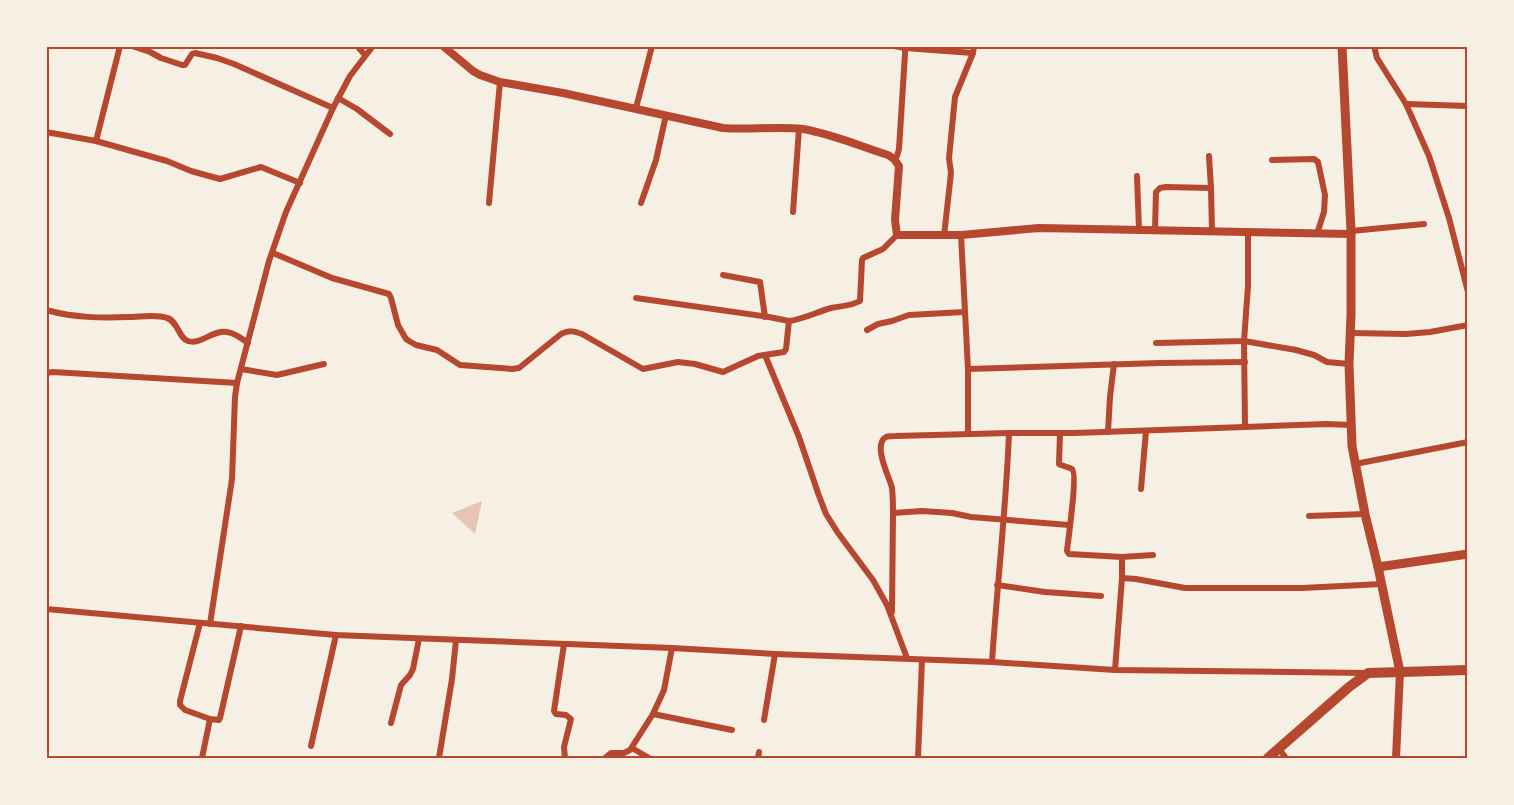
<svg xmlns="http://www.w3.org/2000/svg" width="1514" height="805" font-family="Signika,sans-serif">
<rect width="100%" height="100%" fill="#f6efe4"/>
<path fill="#e6c5b7" d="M482,501L475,534L452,513Z"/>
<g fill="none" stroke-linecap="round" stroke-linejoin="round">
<g stroke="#b5482f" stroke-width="6">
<path d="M132,46L150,52L161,58L182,65H185L192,54L195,53L217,58L234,64L333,108"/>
<path d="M357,46L365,55"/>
<path d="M894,46L905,48V54L899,149L897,156L894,159"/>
<path d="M1374,46L1377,58L1406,104L1429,156L1449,218L1468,292"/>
<path d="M905,48L973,53"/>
<path d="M338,98L357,109L390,134"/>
<path d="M1406,104L1468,106"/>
<path d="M636,108L652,46"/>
<path d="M46,132L96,141L167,161L191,171L220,179L261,167L300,183"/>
<path d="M96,141L120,46"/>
<path d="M1209,156L1211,188"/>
<path d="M1272,160L1314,159L1318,162L1325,195L1324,212L1317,234"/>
<path d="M1137,176L1139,229"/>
<path d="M489,203L500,82"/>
<path d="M641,203L656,160L666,115"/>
<path d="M793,212L799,129"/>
<path d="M1155,230L1156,192L1160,188L1166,187L1211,188L1212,231"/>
<path d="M1351,231L1424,224"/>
<path d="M961,235L968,369L1160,363L1245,362"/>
<path d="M944,236L951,173L949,158L955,97L973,53L974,46"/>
<path d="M273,253L332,278L389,294L391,298L398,325L406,339L409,341L416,345L437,350L460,365L512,369L519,368L561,334C569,330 574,331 582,334L643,369L678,362L695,364L723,372L758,356L784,352L786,349L789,321C804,319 817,312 831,308C841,306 851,306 860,301L862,260L863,258L883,249L897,235"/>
<path d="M723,275L760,282L765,317"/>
<path d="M636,298L769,317L789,321"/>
<path d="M46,310C75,318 100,318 130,317C140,317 157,314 167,318C178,321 179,339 188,341C201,345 214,329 227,332C235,333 241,338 248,343"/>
<path d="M867,330L878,324L892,321L909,315L964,312"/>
<path d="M1351,333L1406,334L1430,332L1468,325"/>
<path d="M1156,343L1244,341L1248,286V232"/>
<path d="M765,355L799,437L818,493L826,514L838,533L873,580L887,605L907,658"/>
<path d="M1349,364L1327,362L1314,355L1296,350L1244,341L1245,427L1326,424L1351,425"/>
<path d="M241,369L277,375L324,364"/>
<path d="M968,369V434"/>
<path d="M46,373L53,372L237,383"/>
<path d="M1108,432L1110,397L1114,364"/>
<path d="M1060,433L1059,464C1062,466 1069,467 1072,469C1078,473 1068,540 1067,551L1069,554L1122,557L1153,555"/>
<path d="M1355,464L1468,442"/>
<path d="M1141,489L1146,431"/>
<path d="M1309,516L1365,514"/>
<path d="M1069,525L971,517L952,513L922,511L893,513C893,505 893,497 892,488C890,478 872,445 886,437C888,436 894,436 896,436L1009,433H1074L1245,427"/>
<path d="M1122,578L1136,579L1185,588H1302L1382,584"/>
<path d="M997,585L1045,592L1101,596"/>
<path d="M46,609L336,635L411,638L672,648L775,654L992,662L1115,670L1367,673"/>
<path d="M892,612L893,513"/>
<path d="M200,623L180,701V705L185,710L210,719L202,758"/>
<path d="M210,624L232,479L235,397L237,383L269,261L286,212L333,108L350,76L373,46"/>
<path d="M564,644L554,711L556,714L566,715L571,719L564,747L565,758"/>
<path d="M992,662C997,586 1006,510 1009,433"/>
<path d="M1115,670L1122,578V557"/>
<path d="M653,714L732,730"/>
<path d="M210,719L219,720L220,718L241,626"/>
<path d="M764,720L775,654"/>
<path d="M391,723L401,685L410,675L413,669L419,639"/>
<path d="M311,746L336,635"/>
<path d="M632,748L649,758"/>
<path d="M1279,749L1286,758"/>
<path d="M439,758L452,679L456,640"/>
<path d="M605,758L611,753H624L630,750L653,714L664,690L672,648"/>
<path d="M758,758L759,752"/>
<path d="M918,758L922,660"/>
</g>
<g stroke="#b5482f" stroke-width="8">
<path d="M443,46L473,71L480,75L500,82L563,93L723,128C750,130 776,126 803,129C832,134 860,146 888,155L894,159L899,166L895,220L897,235H961L1039,228L1351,234"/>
<path d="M1396,758L1400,672"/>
</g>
<g stroke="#b5482f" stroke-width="9">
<path d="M1342,46L1351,231V315L1349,364L1352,446L1365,514L1378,567L1400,672"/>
<path d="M1378,567L1468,554"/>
</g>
<path stroke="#b5482f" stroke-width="10" d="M1268,758L1349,687L1368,673L1468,670"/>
</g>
<rect width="1514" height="805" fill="none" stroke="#f6efe4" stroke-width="96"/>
<rect x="48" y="48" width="1418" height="709" fill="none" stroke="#b5482f" stroke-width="2"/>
</svg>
